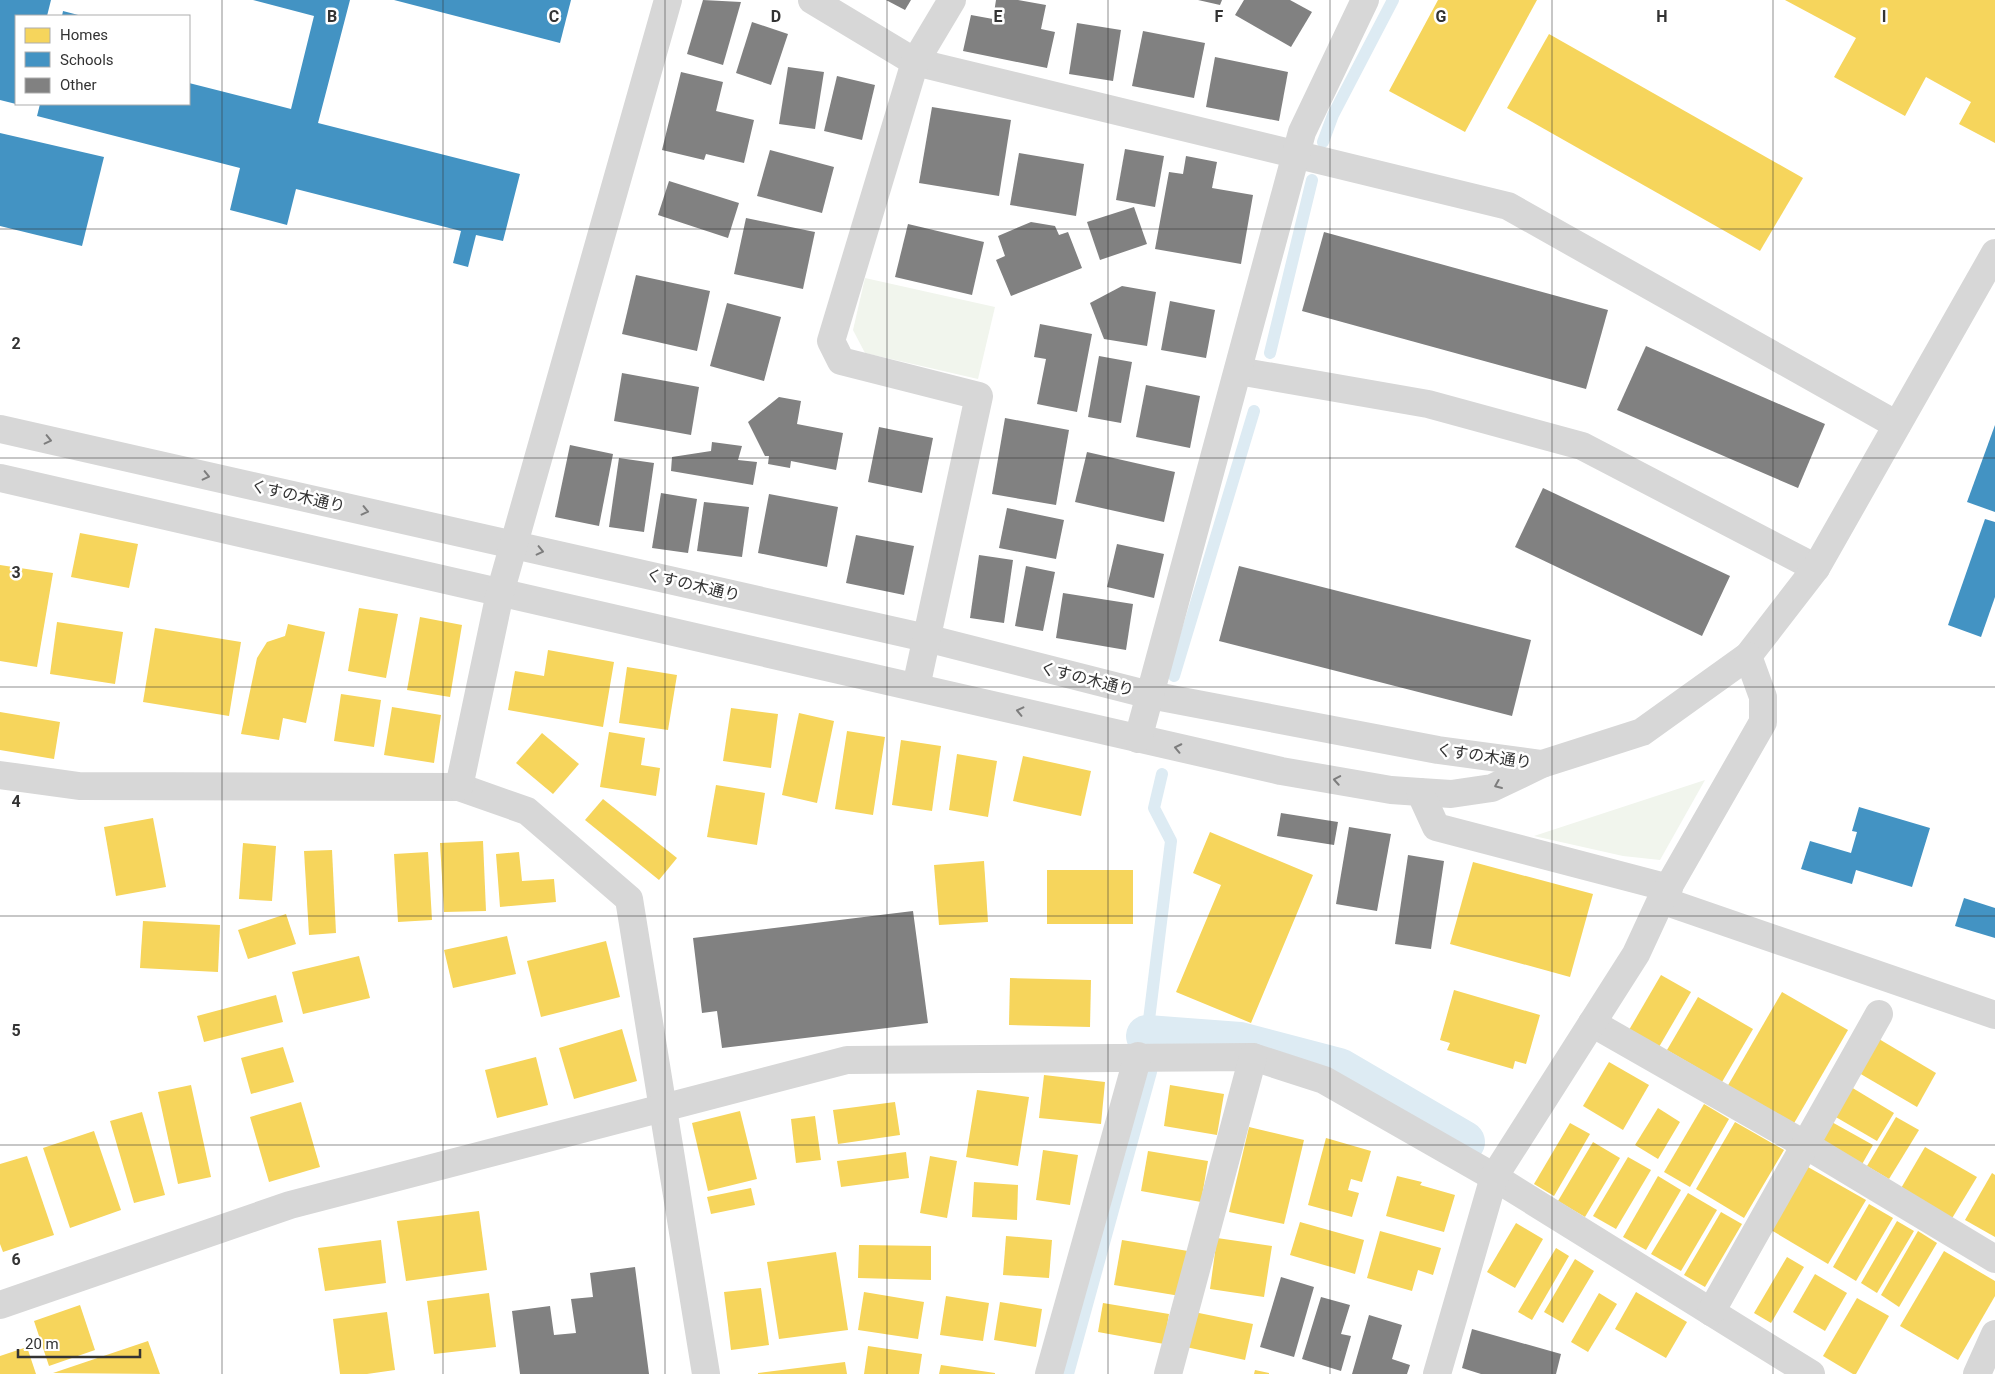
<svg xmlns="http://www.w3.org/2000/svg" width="1995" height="1374" font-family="Roboto,'Noto Sans JP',sans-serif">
<rect width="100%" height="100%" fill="#fff"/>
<g fill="#f1f5ed">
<path d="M865,278L995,307L978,379L865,353L853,330Z"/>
<path d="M1705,780L1660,860L1623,856L1534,836Z"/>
</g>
<g fill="#f6d55c">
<path d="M1438,0H1537L1465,132L1389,91Z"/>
<path d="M1785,0H1995V143L1959,124L1971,102L1926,77L1905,116L1834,77L1856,38Z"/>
<path d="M1549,34L1803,178L1760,251L1507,108Z"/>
<path d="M80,533L138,544L129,588L71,577Z"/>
<path d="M0,565L53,573L37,667L0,661Z"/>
<path d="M359,608L398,614L386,678L348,671Z"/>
<path d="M420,617L462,625L450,697L407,690Z"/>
<path d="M57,622L123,632L115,684L50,674Z"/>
<path d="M288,624L325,632L306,723L283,718L279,740L241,734L257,658L267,642L285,636Z"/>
<path d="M155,628L241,642L229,716L143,702Z"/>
<path d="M548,650L614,662L603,727L508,710L515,671L544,676Z"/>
<path d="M627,667L677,675L668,730L619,723Z"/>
<path d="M341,694L381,700L374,747L334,741Z"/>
<path d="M392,707L441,715L434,763L384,755Z"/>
<path d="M731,708L778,714L771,768L723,761Z"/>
<path d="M0,712L60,722L54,759L0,750Z"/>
<path d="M799,713L834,721L817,803L782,795Z"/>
<path d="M847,731L885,737L873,815L835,809Z"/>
<path d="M609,732L645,738L641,765L660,768L656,796L600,787Z"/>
<path d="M542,733L579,764L553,794L516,763Z"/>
<path d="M901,740L941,746L932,811L892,805Z"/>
<path d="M957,754L997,761L988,817L949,810Z"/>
<path d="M1023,756L1091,771L1081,816L1013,801Z"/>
<path d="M716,785L765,793L757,845L707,837Z"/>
<path d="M603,799L677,858L659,880L585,820Z"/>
<path d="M153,818L166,887L116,896L104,827Z"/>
<path d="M1210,832L1313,875L1251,1023L1176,992L1221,885L1193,873Z"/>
<path d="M483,841L486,911L444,912L440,843Z"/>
<path d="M243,843L276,846L272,901L239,899Z"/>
<path d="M332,850L336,933L309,935L304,851Z"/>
<path d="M428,852L432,920L398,922L394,854Z"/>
<path d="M519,852L522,881L554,879L556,902L500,907L496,854Z"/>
<path d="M984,861L988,922L939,925L934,865Z"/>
<path d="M1473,862L1593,894L1570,977L1450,944Z"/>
<rect x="1047" y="870" width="86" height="54"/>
<path d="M286,914L296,944L248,959L238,930Z"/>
<path d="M143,921L220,925L218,972L140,968Z"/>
<path d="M507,936L516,974L453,988L444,950Z"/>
<path d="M606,941L620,997L541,1017L527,961Z"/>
<path d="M359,956L370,998L303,1014L292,972Z"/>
<path d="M1661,975L1691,992L1659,1047L1629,1030Z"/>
<path d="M1010,978L1091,980L1090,1027L1009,1025Z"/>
<path d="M1454,990L1540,1015L1526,1064L1515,1061L1513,1069L1447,1050L1450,1043L1440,1040Z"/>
<path d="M1782,992L1848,1030L1793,1125L1727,1087Z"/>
<path d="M276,995L283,1022L204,1042L197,1016Z"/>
<path d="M1698,997L1753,1029L1722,1082L1667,1050Z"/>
<path d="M622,1029L637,1081L574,1099L559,1048Z"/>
<path d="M1879,1039L1936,1073L1917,1107L1859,1073Z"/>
<path d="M283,1047L294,1082L251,1094L241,1058Z"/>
<path d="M536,1057L548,1105L497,1118L485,1070Z"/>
<path d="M1609,1062L1649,1085L1623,1130L1583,1106Z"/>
<path d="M1044,1075L1105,1082L1101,1124L1039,1118Z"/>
<path d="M191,1085L211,1177L178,1184L158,1092Z"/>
<path d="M1170,1085L1224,1094L1217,1135L1164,1126Z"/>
<path d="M1851,1087L1894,1113L1877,1141L1834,1116Z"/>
<path d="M977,1090L1029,1097L1018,1166L966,1157Z"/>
<path d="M301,1102L320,1167L269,1182L250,1117Z"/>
<path d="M895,1102L900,1135L838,1144L833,1110Z"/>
<path d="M1704,1104L1729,1119L1690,1187L1664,1172Z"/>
<path d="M1658,1108L1680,1122L1658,1159L1635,1145Z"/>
<path d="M740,1111L757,1179L708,1191L692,1123Z"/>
<path d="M142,1112L165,1195L134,1203L110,1121Z"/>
<path d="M815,1116L821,1160L796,1163L791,1119Z"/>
<path d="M1896,1117L1919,1130L1889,1179L1867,1166Z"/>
<path d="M1830,1121L1873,1145L1861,1166L1818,1141Z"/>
<path d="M1735,1122L1784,1150L1744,1218L1696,1189Z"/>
<path d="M1570,1123L1590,1134L1554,1196L1534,1184Z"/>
<path d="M1249,1127L1304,1140L1284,1224L1229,1212Z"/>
<path d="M94,1131L121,1210L70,1228L43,1148Z"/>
<path d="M1326,1138L1371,1151L1362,1182L1351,1179L1348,1190L1359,1193L1352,1217L1308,1205Z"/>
<path d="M1593,1142L1620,1158L1585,1217L1558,1201Z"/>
<path d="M1925,1147L1977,1177L1951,1220L1900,1190Z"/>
<path d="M1043,1150L1078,1155L1070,1205L1036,1200Z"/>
<path d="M1148,1151L1208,1161L1201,1202L1141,1191Z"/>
<path d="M906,1152L909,1178L841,1187L837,1161Z"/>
<path d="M27,1156L54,1235L3,1252L0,1244V1164Z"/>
<path d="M930,1156L957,1161L947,1218L920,1213Z"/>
<path d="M1628,1157L1651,1170L1616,1229L1593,1216Z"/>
<path d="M1808,1167L1866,1200L1828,1264L1771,1230Z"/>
<path d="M1992,1173L1995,1175V1237L1965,1220Z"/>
<path d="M1397,1176L1422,1182L1420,1185L1455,1195L1444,1232L1386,1216Z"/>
<path d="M1658,1176L1681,1190L1646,1250L1623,1237Z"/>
<path d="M974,1182L1018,1185L1017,1220L972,1217Z"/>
<path d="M751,1188L755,1205L711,1214L707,1197Z"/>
<path d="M1688,1193L1717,1210L1681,1271L1651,1254Z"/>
<path d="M1869,1204L1893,1218L1856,1281L1833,1267Z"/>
<path d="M479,1211L487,1270L406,1281L397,1221Z"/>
<path d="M1721,1212L1742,1224L1705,1287L1684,1275Z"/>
<path d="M1897,1221L1914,1231L1877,1293L1861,1283Z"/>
<path d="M1300,1222L1364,1240L1355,1274L1290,1255Z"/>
<path d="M1516,1223L1543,1239L1515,1288L1487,1272Z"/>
<path d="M1380,1231L1441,1248L1433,1275L1418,1270L1412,1291L1367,1278Z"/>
<path d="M1918,1231L1937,1243L1899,1307L1881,1295Z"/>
<path d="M1006,1236L1052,1240L1049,1278L1003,1275Z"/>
<path d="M1217,1238L1272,1246L1264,1297L1210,1289Z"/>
<path d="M381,1240L386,1283L325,1291L318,1248Z"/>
<path d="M1122,1240L1188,1251L1180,1296L1114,1285Z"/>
<path d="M859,1245L931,1246V1280L858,1278Z"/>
<path d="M1556,1248L1569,1256L1532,1320L1518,1312Z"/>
<path d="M1944,1251L1995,1281V1296L1958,1360L1900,1326Z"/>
<path d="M836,1252L848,1330L779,1339L767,1262Z"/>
<path d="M1787,1257L1804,1267L1771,1323L1754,1313Z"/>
<path d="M1575,1259L1594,1271L1563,1323L1544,1312Z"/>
<path d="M1815,1274L1847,1293L1825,1331L1793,1312Z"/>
<path d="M761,1288L769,1345L731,1350L724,1292Z"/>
<path d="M864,1292L924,1302L918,1339L858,1330Z"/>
<path d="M1636,1292L1687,1322L1666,1358L1615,1329Z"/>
<path d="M489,1293L496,1347L434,1354L427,1301Z"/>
<path d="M1599,1293L1617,1304L1588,1352L1571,1342Z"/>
<path d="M946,1296L989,1303L983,1341L940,1335Z"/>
<path d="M1857,1298L1889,1316L1856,1374H1853L1823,1356Z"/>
<path d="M1000,1302L1042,1309L1036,1347L994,1340Z"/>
<path d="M1103,1303L1169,1314L1164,1344L1098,1332Z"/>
<path d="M80,1305L95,1350L49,1366L34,1321Z"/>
<path d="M387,1312L395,1370L367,1374H340L333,1319Z"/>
<path d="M1194,1312L1253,1324L1245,1360L1186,1347Z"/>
<path d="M148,1341L160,1374L53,1373Z"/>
<path d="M868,1346L922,1354L919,1374H864Z"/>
<path d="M27,1347L36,1374H0V1356Z"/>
<path d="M845,1362L847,1374H758V1373Z"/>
<path d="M941,1365L995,1373V1374H939Z"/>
<path d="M1255,1370L1269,1373V1374H1254Z"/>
</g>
<g fill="#4393c3">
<path d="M0,0H51L47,16H16V104L0,100Z"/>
<path d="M253,0H350L318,123L520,174L503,241L476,235L468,267L453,263L461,231L296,189L287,225L230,210L240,168L37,116L40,104H189V83L291,109L314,16Z"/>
<path d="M394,0H571L560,43Z"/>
<path d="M63,11L82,16H62Z"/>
<path d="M0,133L104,157L82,246L0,226Z"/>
<path d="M1995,425V512L1967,502Z"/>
<path d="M1985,519L1995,522V597L1981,637L1948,625Z"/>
<path d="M1859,807L1930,828L1912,887L1856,870L1852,884L1801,869L1810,841L1851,853L1857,832L1852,831Z"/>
<path d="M1964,898L1995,908V938L1955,926Z"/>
</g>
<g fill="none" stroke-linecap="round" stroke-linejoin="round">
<g stroke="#ddebf3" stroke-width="12">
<path d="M1323,142L1333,115L1393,0"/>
<path d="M1270,353L1312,180"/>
<path d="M1174,676L1254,411"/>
<path d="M1147,1036L1171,841L1154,808L1162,774"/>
<path d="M1068,1374L1151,1072"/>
</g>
<path stroke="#ddebf3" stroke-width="42" d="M1147,1036L1240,1043L1339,1069L1464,1142"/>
</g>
<g fill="#818181">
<path d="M703,0L741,2L723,65L687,54Z"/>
<path d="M886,0H911L905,10Z"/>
<path d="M996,0H1018L1046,5L1041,29L1055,32L1047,68L963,51L971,15L993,19Z"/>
<path d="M1198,0H1222L1220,5Z"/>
<path d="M1244,0H1290L1312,12L1291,47L1235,15Z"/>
<path d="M752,22L788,34L771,85L736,73Z"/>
<path d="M1077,23L1121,30L1113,81L1069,74Z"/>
<path d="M1143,31L1205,43L1194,98L1132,86Z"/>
<path d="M1215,57L1288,72L1279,121L1206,107Z"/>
<path d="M788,67L824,72L815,129L779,124Z"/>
<path d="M681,72L723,82L716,111L754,120L744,163L706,154L704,160L662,150Z"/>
<path d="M837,76L875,85L862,140L824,131Z"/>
<path d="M932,107L1011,120L999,196L919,183Z"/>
<path d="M1125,149L1164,156L1155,207L1116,200Z"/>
<path d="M770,150L834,167L822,213L757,196Z"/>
<path d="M1019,153L1084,164L1076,216L1010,205Z"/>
<path d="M1186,156L1217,162L1212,188L1253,195L1241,264L1155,249L1169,172L1183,174Z"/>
<path d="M669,181L739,203L728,238L658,215Z"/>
<path d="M1134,207L1147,244L1100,260L1087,222Z"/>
<path d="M746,218L815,232L803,289L734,274Z"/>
<path d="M1031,222L1055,226L1059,235L1068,232L1082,268L1011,296L996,260L1005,256L998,236Z"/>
<path d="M908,224L984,242L972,295L895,277Z"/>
<path d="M1324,232L1608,310L1586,389L1302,311Z"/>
<path d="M636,275L710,291L697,351L622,334Z"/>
<path d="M1122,286L1156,292L1147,346L1104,339L1090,303Z"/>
<path d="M1170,301L1215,310L1206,358L1161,350Z"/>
<path d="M727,303L781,317L764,381L710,366Z"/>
<path d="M1040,324L1092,334L1077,412L1037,404L1046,359L1034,357Z"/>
<path d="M1646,346L1825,424L1798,488L1617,410Z"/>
<path d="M1099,356L1132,362L1121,423L1088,417Z"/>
<path d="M622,373L699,387L691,435L614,421Z"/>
<path d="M1146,385L1200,396L1190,448L1136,437Z"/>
<path d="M779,397L801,401L797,424L843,433L836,470L791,461L790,468L768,464L769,456H765L748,422Z"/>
<path d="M1005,418L1069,430L1056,505L992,494Z"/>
<path d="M879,427L933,438L922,493L868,482Z"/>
<path d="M712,442L742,446L738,460L757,462L753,485L671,471L672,457L711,451Z"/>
<path d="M570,445L613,454L599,526L555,517Z"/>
<path d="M1087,452L1175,472L1164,522L1075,502Z"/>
<path d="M619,458L654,463L644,532L609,527Z"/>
<path d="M1543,488L1730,576L1702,636L1515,547Z"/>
<path d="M661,493L697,499L688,553L652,548Z"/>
<path d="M769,494L838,507L827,567L758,553Z"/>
<path d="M704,502L749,507L742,557L697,551Z"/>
<path d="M1007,508L1064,520L1056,559L999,548Z"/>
<path d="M856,535L914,546L904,595L846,583Z"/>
<path d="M1117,544L1164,554L1154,598L1107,587Z"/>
<path d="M979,555L1013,560L1004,623L970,618Z"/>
<path d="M1026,566L1055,572L1043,631L1015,626Z"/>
<path d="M1239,566L1531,640L1512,716L1219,641Z"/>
<path d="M1063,593L1133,604L1126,650L1056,638Z"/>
<path d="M1281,813L1338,822L1334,845L1277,836Z"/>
<path d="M1349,827L1391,834L1377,911L1336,904Z"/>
<path d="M1408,855L1444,861L1431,949L1395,944Z"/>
<path d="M913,911L928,1023L722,1048L717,1011L702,1013L693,938Z"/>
<path d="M635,1267L649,1374H520L512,1311L550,1306L554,1335L576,1333L571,1299L593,1297L590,1273Z"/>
<path d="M1281,1277L1314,1287L1294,1357L1260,1347Z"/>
<path d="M1321,1297L1350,1305L1341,1334L1351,1336L1341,1371L1302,1359Z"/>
<path d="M1369,1315L1402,1325L1392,1359L1410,1365L1407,1374H1352Z"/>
<path d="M1472,1329L1561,1354L1556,1374H1481L1462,1368Z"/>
</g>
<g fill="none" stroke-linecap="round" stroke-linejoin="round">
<g stroke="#d7d7d7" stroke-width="28">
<path d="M812,0L915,62L1508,206L1897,425"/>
<path d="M1238,371L1428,404L1582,446L1816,568"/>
<path d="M0,429L926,638L1150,695L1438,750L1542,764"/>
<path d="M0,478L1281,771L1391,790L1420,792L1451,794L1492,788L1542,764L1642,732L1748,656L1816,568L1995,253"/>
<path d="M916,687L979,396L841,361L831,341L915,62L952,0"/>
<path d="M1138,739L1302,132L1365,0"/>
<path d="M0,775L79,786L459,787L527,811L629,899L706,1374"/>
<path d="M459,787L500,593L668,0"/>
<path d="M1420,792L1436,827L1669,888"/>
<path d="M1661,900L1995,1015"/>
<path d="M1592,1023L1804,1144L1995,1259"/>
<path d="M0,1305L290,1205L847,1060L1253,1057L1324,1080L1494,1177L1811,1374"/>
<path d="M1711,1312L1879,1014"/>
<path d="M1049,1374L1138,1056"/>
<path d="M1168,1374L1253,1057"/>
<path d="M1437,1374L1494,1177L1636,954L1661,900L1763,722V697L1748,656"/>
<path d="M1977,1374L1995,1334"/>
</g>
</g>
<defs><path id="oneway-chevron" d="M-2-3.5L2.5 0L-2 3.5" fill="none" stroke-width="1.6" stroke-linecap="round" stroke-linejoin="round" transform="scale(1.25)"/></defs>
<g stroke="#7d7d7d">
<use href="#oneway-chevron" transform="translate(48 440) rotate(13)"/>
<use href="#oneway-chevron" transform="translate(206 476) rotate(13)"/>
<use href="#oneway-chevron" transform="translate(365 511) rotate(13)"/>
<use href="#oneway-chevron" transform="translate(540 551) rotate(13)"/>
<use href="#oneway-chevron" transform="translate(1020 711) rotate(-167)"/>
<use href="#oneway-chevron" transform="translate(1178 748) rotate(-168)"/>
<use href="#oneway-chevron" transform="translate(1337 780) rotate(-170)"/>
<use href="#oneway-chevron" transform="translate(1498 785) rotate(157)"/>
</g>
<path fill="none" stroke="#333" stroke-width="1" stroke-opacity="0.55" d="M222,0V1374M443,0V1374M665,0V1374M887,0V1374M1108,0V1374M1330,0V1374M1552,0V1374M1773,0V1374M0,229H1995M0,458H1995M0,687H1995M0,916H1995M0,1145H1995"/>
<g text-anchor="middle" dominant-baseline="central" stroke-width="5" stroke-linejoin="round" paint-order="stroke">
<g font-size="16" fill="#333" stroke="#fff">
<text transform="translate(298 496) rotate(13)">くすの木通り</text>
<text transform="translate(693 585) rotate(13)">くすの木通り</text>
<text transform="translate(1087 679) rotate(14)">くすの木通り</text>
<text transform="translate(1484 756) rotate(8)">くすの木通り</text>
</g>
</g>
<g font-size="16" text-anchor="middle" font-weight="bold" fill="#333" stroke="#fff" stroke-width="5" stroke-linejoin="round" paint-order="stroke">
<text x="332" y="22">B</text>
<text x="554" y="22">C</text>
<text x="776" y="22">D</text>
<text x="998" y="22">E</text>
<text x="1219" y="22">F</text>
<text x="1441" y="22">G</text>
<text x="1662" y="22">H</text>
<text x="1884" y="22">I</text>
<text x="16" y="349">2</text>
<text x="16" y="578">3</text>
<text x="16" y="807">4</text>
<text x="16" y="1036">5</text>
<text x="16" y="1265">6</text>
</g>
<rect x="15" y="15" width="175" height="90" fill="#ffffff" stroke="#adadad"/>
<rect x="25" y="28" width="25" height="15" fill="#f6d55c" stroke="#adadad"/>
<text x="60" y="40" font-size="15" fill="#333333">Homes</text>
<rect x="25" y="52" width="25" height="15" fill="#4393c3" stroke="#adadad"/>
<text x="60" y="65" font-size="15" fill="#333333">Schools</text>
<rect x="25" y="78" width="25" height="15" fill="#818181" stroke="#adadad"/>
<text x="60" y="90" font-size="15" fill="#333333">Other</text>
<path d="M18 1349v8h122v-8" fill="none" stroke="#333333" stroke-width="2.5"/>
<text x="25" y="1349" font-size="15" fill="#333333" stroke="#ffffff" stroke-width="4" paint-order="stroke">20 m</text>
</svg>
